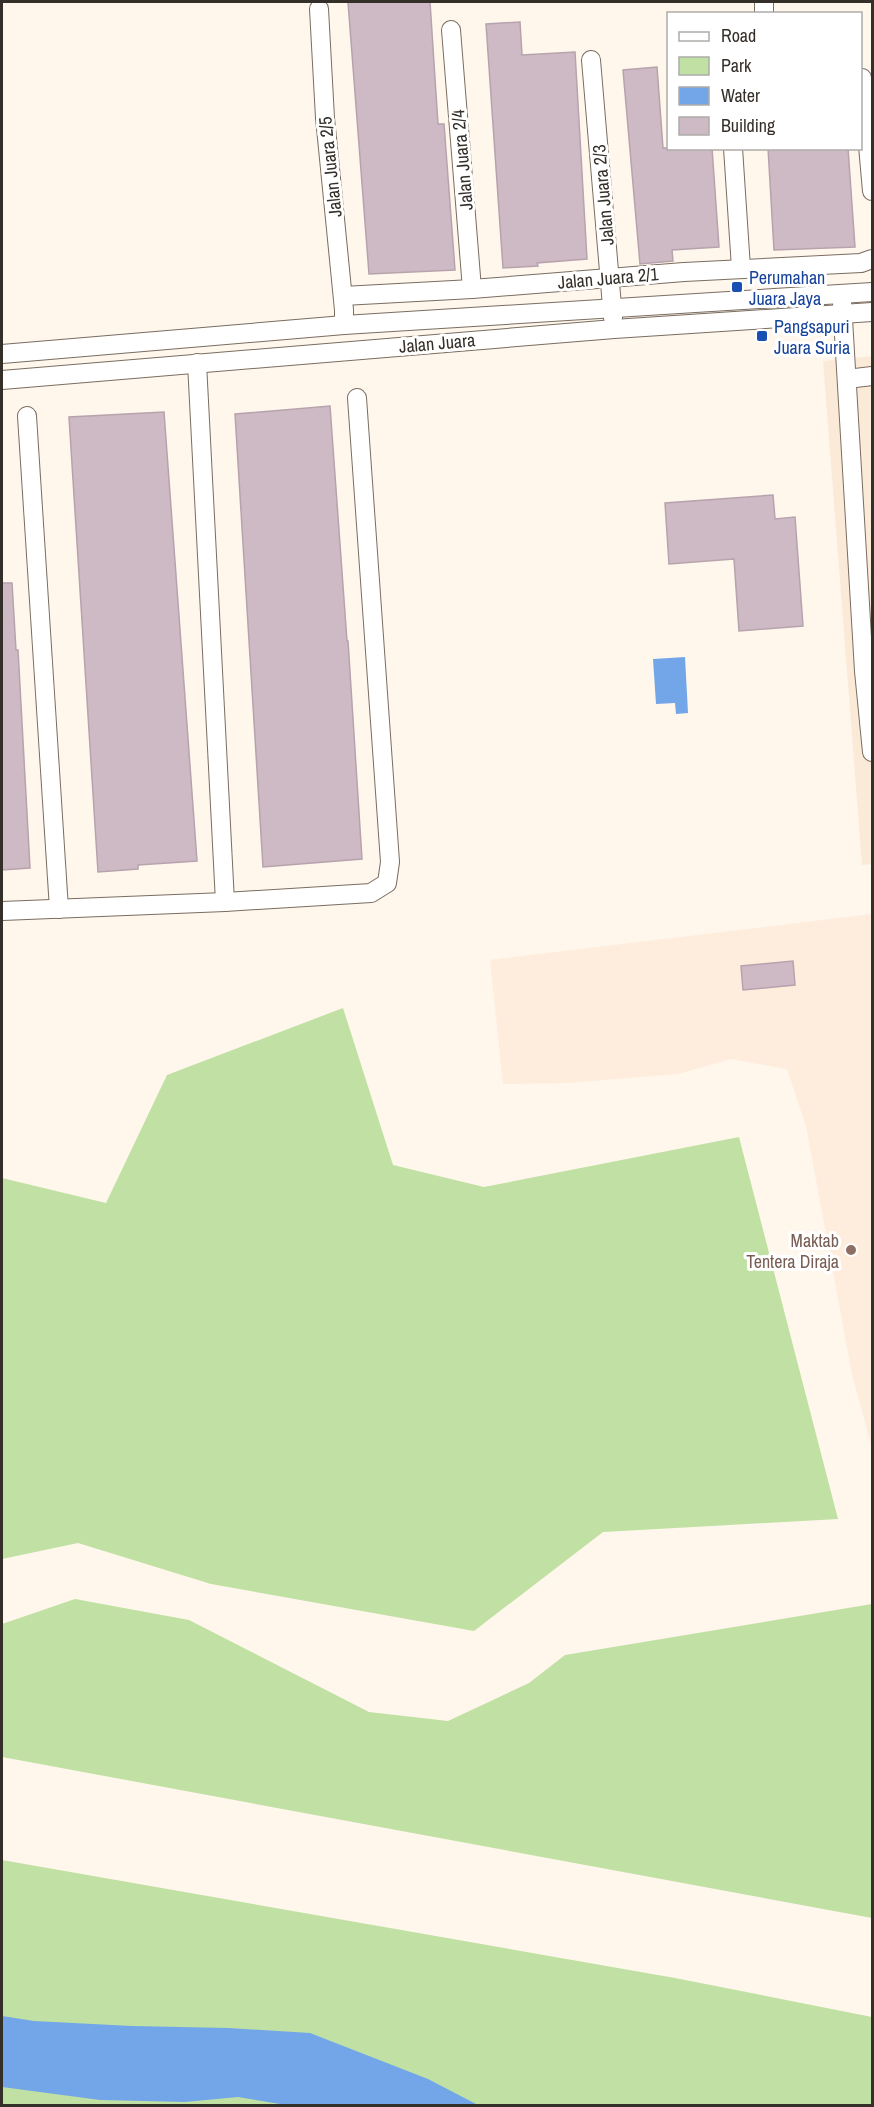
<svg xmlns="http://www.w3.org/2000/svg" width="874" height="2107" font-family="'Archivo Narrow',sans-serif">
<rect width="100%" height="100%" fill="#fff6ec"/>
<path fill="#fcead9" d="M872,356V864L862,865L823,361Z"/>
<path fill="#feeddc" d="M872,914V1448L852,1374L806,1126L787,1069L731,1059L678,1074L567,1083L503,1084L490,960Z"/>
<g fill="#c0e1a3">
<path d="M343,1008L393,1165L484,1187L739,1137L838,1519L603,1532L474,1631L211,1584L78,1543L2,1559V1178L106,1203L167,1075Z"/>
<path d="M75,1599L189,1620L369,1712L448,1721L529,1683L565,1655L872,1604V1918L2,1757V1624Z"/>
<path d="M2,1860L675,1978L872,2017V2105H2Z"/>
</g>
<g fill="#73a6e9">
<path d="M685,657L688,713L676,714L675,703L656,704L653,659Z"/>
<path d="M2,2016L34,2021L132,2026L228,2028L310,2033L428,2079L478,2105L292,2106L238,2097L185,2102L100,2100L2,2087Z"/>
</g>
<g fill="#cebac4" stroke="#b6a3ad" stroke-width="1.5">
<path d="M348,2H430L438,124H444L455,270L369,274Z"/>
<path d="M520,22L522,55L575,52L587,259L537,263L538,266L503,268L486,24Z"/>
<path d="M657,67L663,148H712L719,247L672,250L673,261L640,264L623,70Z"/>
<path d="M768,148H848L855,247L774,250Z"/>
<path d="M330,406L347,641H348L362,859L263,867L235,414Z"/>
<path d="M164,412L197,861L138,865V869L98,872L69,417Z"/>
<path d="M773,495L775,519L795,517L803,626L739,631L734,559L669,564L665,503Z"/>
<path d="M2,583H12L16,650H18L30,868L2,870Z"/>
<path d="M793,961L795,985L743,990L741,966Z"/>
</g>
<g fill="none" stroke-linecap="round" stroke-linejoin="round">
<defs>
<g id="minor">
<path d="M764,2V14"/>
<path d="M319,9L325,118L344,310V325"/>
<path d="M451,30L472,289"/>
<path d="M591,60L613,318"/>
<path d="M862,78L872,191"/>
<path d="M733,148L741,268"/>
<path d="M343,296L472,289L684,272L861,263L872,259"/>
<path d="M842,302L864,671L872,752"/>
<path d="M2,354L344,325L872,292"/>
<path d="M197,363L225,902"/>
<path d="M847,379L872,376"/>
<path d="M2,380L614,329L872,312"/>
<path d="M27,416L59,909"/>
<path d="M2,911L225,902L371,893L387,883L390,862L357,398"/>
</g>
</defs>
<use href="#minor" stroke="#7a6d60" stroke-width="20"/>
<use href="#minor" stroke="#fff" stroke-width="18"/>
</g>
<g fill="#1a4fb4" stroke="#fff" stroke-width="2">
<rect x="731" y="281" width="12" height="12" rx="3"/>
<rect x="756" y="330" width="12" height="12" rx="3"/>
</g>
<circle fill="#8d6e63" stroke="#fff" stroke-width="2" cx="851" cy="1250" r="6"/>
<g text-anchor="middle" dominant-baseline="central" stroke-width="6" stroke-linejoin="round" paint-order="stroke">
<g font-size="18" fill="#352f29" stroke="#fff">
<text transform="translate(462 160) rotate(-95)">Jalan Juara 2/4</text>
<text transform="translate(330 167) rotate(-96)">Jalan Juara 2/5</text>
<text transform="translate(603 195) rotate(-95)">Jalan Juara 2/3</text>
<text transform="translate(608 278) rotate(-5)">Jalan Juara 2/1</text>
<text transform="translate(437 343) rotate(-5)">Jalan Juara</text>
</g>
<g font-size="18" fill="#164399" stroke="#fff" text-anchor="start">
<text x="749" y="277">Perumahan<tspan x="749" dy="21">Juara Jaya</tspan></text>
<text x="774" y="326">Pangsapuri<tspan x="774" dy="21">Juara Suria</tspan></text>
</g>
<g font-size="18" fill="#785e54" stroke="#fff" text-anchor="end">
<text x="839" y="1240">Maktab<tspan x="839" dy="21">Tentera Diraja</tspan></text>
</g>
</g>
<rect width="874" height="2107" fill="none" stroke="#352f29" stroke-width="6"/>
<rect x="667" y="12" width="195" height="138" fill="#ffffff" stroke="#aeaca9" stroke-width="1.5"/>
<rect x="679" y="32" width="30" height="9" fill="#ffffff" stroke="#aeaca9" stroke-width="1.5"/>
<text x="721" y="42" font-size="18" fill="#352f29">Road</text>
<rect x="679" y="57" width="30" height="18" fill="#c0e1a3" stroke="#aeaca9" stroke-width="1.5"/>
<text x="721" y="72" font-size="18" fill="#352f29">Park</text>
<rect x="679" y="87" width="30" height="18" fill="#73a6e9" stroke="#aeaca9" stroke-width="1.5"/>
<text x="721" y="102" font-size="18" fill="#352f29">Water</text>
<rect x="679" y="117" width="30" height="18" fill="#cebac4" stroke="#aeaca9" stroke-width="1.5"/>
<text x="721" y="132" font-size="18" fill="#352f29">Building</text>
</svg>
